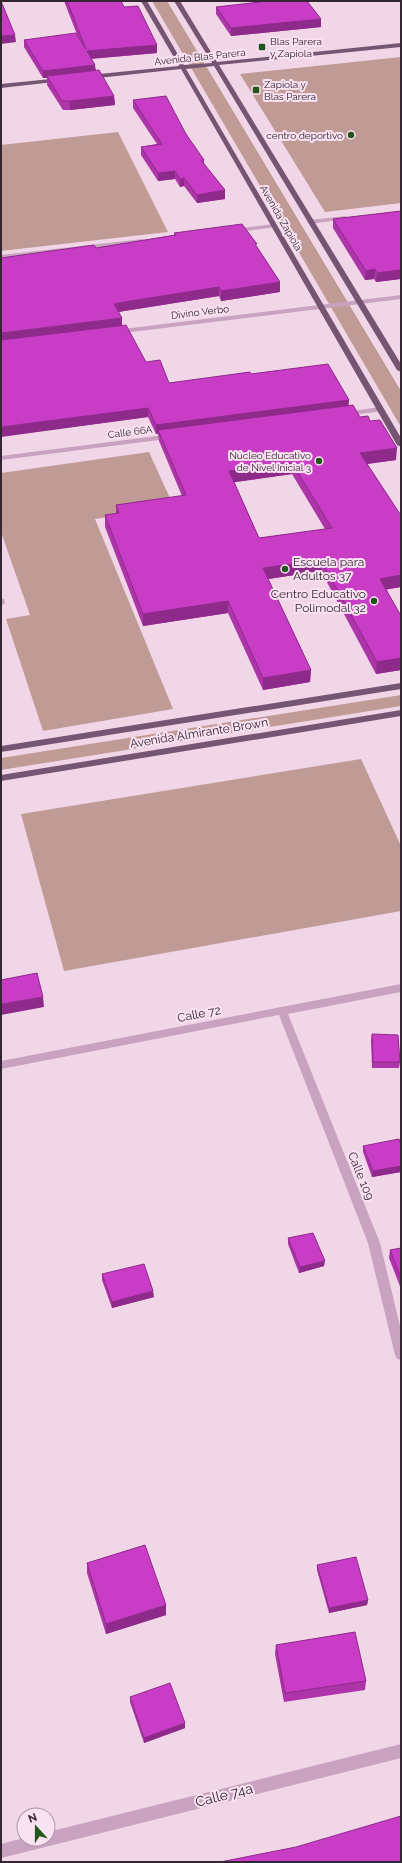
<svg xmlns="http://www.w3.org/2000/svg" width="402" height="1863" font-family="Raleway,sans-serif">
<rect width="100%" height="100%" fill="#f1d6e8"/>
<g fill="#c09b96">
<path d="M152,1H167L401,391V427Z"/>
<path d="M401,57V203L325,212L240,74Z"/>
<path d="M118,132L168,232L1,251V145Z"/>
<path d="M149,452L174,507L95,519L173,709L43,731L6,619L30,615L1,532V473Z"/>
<path d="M401,695V706L1,770V758Z"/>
<path d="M361,759L401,846V911L64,971L21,814Z"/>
</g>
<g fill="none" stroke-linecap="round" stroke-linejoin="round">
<g fill="#c9a2bf" fill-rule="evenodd">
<path d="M345,216L347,217V219L310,224L307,222L310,220Z"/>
<path d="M274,224L277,226L276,227L232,233L229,231L232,229Z"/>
<path d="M143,239L145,240V242L1,259V255Z"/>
<path d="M401,295V299L115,334L111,332L115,330Z"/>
<path d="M380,407H383V411L345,416L341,414L345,412Z"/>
<path d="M172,434H175V438L1,460V456Z"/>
<path d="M1,598L4,599L5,603L1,606Z"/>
<path d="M401,984V992L288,1014L380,1243L401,1330V1360L397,1359L395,1355L368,1243L279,1015L1,1069V1061Z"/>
<path d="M401,1744V1758L1,1858V1844L24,1838L48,1839V1832Z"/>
</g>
<g fill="#765572" fill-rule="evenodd">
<path d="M141,1H147L184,65L212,63L174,1H180L217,62L401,43V47L219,65L401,364V372L397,370L214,66L186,69L401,438V447L397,445L181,69L89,79L86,77L89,75L179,66Z"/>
<path d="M61,78L64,80L63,81L1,88V84Z"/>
<path d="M401,683V689L1,752V746Z"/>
<path d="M401,710V716L1,781V775Z"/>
</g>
</g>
<g fill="#ad34a9" fill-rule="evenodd">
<path d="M64,1H121L124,7L157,53L91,59L96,70L114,96L115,105L70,110H63L47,85V78H43L24,47V40L78,37Z"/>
<path d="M253,1H307L321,27L231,36L216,14V7L254,3Z"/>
<path d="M133,100L186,134L204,160V164L225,190V199L197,203L184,186L180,187L175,179L158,181L141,155V147L157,144L133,108Z"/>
<path d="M401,211V279L376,282L374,279L365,280L333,228V219Z"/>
<path d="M174,233L257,247L280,282V292L221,301L219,296L118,312L122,325L146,362L169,383L251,374L349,400L348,406L360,417L370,421L396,460L367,464L401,587L386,589L401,616V670L376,674L321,571L268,579L311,670L310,682L263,690L228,613L143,626L105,527V515L116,514V505L182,496L159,441L158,434H156L148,417L18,434L96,248L174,235ZM292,474L325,529L259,538L234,482Z"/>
<path d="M372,1034L400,1062L399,1068H372L371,1040Z"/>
<path d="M401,1144V1172L372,1177L363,1152V1146Z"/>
<path d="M288,1238L324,1266L299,1273L288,1244Z"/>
<path d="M401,1248V1289L389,1258L390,1250Z"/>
<path d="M102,1274L154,1297L112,1308L102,1280Z"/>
<path d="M87,1563L166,1605V1615L106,1634L87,1573Z"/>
<path d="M317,1565L368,1600L367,1605L329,1613L317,1570Z"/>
<path d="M276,1645L366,1681L365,1690L284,1702L275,1654Z"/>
<path d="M130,1697L185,1728L144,1743L130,1702Z"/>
</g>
<g fill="#8d2a8a">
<path d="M321,19V27L231,36V28Z"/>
<path d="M15,35L16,42L1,44V36Z"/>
<path d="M157,45V53L87,59V51Z"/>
<path d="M95,65L96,73L47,76V78H43V71Z"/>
<path d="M114,96L115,105L70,110V101Z"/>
<path d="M175,171V179L158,181V173Z"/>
<path d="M184,178V186L180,187V179Z"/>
<path d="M225,190V199L197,203V195Z"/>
<path d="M375,269L374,279L365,280L366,271Z"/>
<path d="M401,270L400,279L376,282L377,273Z"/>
<path d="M280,282V292L221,301V291Z"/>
<path d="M219,287V296L124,311L114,313V304L124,302Z"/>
<path d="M122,318V328L1,342V333Z"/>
<path d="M349,400L348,410L158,430V434H156V425Z"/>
<path d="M148,408V417L1,437V427Z"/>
<path d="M397,448L396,460L359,465L360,453Z"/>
<path d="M292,463V474L229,483V471Z"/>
<path d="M321,560V571L262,580L263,568Z"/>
<path d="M401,575V587L379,591L380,579Z"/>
<path d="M228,601V613L143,626V614Z"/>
<path d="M401,658V670L376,674L377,662Z"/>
<path d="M311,670L310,682L263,690V678Z"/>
<path d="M43,997L44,1007L1,1015V1004Z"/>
<path d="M401,1166V1172L372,1177L373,1171Z"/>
<path d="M325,1261L324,1266L299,1273L300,1267Z"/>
<path d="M153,1291L154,1297L112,1308V1302Z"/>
<path d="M368,1600L367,1605L329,1613V1608Z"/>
<path d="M166,1605V1615L106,1634V1624Z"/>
<path d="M185,1723V1728L144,1743V1738Z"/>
</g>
<g fill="#c93cc5" stroke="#8d2a8a" fill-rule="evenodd">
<path d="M1,1L15,35L1,36Z"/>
<path d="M67,1H121L124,7L138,6L157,45L87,51L95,65L43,71L24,40L76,33L86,49Z"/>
<path d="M259,1H307L321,19L231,28L216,7L260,2Z"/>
<path d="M99,70L114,96L70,101H62L47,76Z"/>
<path d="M166,96L186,134L204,160H201L225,190L197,195L184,178L180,179L175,171L158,173L141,147L162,144L133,100Z"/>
<path d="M401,211V270L377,273L375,269L366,271L333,219Z"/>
<path d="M242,224L257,244H255L280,282L221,291L219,287L124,302L114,304L122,318L1,333V258L94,245L96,248L176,235L174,233Z"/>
<path d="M126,325L146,362L160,360L169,383L250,372L251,374L328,364L349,400L156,425L148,408L1,427V340Z"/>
<path d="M353,405L360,417L368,416L370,421L380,420L397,448L360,453L400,514H401V575L380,579L401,616V658L377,662L321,560L263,568L311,670L263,678L228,601L143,614L105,515L119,513L116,505L186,495L158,430ZM292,463L332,528L259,538L229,471Z"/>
<path d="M37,973L43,997L1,1004V980Z"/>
<path d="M372,1034L398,1035L400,1062H373Z"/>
<path d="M399,1139L401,1144V1166L373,1171L363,1146Z"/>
<path d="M313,1233L325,1261L300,1267L288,1238Z"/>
<path d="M401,1248V1278L390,1250Z"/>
<path d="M144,1264L153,1291L112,1302L102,1274Z"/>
<path d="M145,1545L166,1605L106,1624L87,1563Z"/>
<path d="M356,1557L368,1600L329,1608L317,1565Z"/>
<path d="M355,1632L366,1681L285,1693L276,1645Z"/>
<path d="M170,1683L185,1723L144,1738L130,1697Z"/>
<path d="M401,1816V1862H220L296,1847Z"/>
</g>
<g fill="#22551a" stroke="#f9e2f1" stroke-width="1.5">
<rect x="258" y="43" width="8" height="8" rx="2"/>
<rect x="252" y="86" width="8" height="8" rx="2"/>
<circle cx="351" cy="135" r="4"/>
<circle cx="319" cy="461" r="4"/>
<circle cx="285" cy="569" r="4"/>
<circle cx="374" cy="601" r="4"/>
</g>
<g text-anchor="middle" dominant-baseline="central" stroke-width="4" stroke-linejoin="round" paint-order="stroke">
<g font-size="10" fill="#332532" stroke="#f9e2f1" text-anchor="start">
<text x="270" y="41">Blas Parera<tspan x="270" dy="12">y Zapiola</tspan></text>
<text x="264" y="84">Zapiola y<tspan x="264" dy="12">Blas Parera</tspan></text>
<text x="343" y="135" text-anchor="end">centro deportivo</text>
<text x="311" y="455" text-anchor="end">Núcleo Educativo<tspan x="311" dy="12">de Nivel Inicial 3</tspan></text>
</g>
<g font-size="10" fill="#332532" stroke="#f9e2f1">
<text transform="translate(200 57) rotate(-6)">Avenida Blas Parera</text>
<text transform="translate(281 218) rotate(60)">Avenida Zapiola</text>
<text transform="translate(200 312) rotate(-7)">Divino Verbo</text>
<text transform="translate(130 432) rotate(-7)">Calle 66A</text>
</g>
<g font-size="12" fill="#332532" stroke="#f9e2f1" text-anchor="start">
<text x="293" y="562">Escuela para<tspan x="293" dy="14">Adultos 37</tspan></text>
<text x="366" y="594" text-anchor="end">Centro Educativo<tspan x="366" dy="14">Polimodal 32</tspan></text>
</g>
<g font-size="12" fill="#332532" stroke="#f9e2f1">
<text transform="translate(199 733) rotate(-9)">Avenida Almirante Brown</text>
<text transform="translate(199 1014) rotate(-11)">Calle 72</text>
<text transform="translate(361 1176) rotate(68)">Calle 109</text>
</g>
<g font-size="14" fill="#332532" stroke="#f9e2f1">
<text transform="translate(224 1795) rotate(-14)">Calle 74a</text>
</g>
</g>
<rect width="402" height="1863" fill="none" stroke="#332532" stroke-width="4"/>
<g transform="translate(36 1827) rotate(339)"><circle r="19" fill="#f9e2f1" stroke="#aa96a5"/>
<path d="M0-3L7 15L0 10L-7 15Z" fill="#22551a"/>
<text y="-6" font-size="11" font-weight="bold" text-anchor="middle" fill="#332532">N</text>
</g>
</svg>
